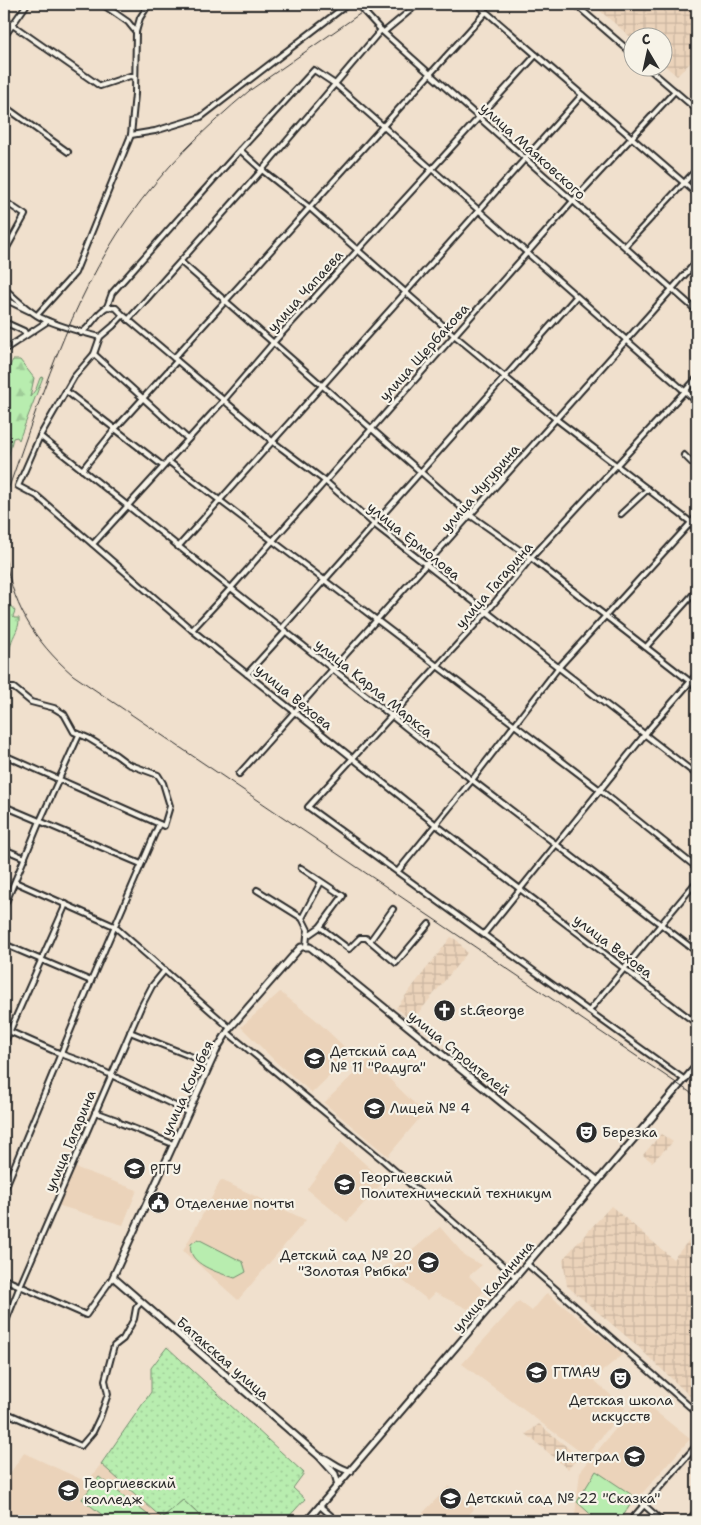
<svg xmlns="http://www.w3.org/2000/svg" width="701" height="1525" font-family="'Shantell Sans',sans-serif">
<defs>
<pattern id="industrial-grid" width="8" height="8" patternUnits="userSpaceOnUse" patternTransform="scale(1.25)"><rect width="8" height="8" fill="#ebd3ba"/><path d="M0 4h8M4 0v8" fill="none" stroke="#cab5a0"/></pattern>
<pattern id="grass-dots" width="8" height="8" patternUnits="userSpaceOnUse" patternTransform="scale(1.25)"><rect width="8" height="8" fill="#b8edaf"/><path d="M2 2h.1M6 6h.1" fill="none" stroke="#9ecb97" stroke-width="1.8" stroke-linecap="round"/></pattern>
<pattern id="forest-firs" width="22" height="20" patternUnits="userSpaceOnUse" patternTransform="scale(1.25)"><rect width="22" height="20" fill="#b8edaf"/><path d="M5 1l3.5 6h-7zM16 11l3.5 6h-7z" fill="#9ecb97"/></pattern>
</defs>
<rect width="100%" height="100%" fill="#f0e0cd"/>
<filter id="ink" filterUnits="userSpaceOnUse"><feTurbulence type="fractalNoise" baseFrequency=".02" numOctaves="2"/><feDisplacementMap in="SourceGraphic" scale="10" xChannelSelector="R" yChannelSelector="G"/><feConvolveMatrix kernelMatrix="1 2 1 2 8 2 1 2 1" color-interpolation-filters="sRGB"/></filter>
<g filter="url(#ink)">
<g fill="#ebd3ba">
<path d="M280,992L315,1019L352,1054L312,1093L277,1063L241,1027Z"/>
<path d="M369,1059L424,1113L388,1156L324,1103Z"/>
<path d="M341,1142L384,1181L347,1222L307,1189Z"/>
<path d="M74,1167L137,1190L123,1225L57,1205Z"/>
<path d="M221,1180L306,1220L238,1300L183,1251Z"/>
<path d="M440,1227L465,1256L482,1265L469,1276L484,1291L468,1309L435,1293L428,1300L389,1270Z"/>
<path d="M547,1293L623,1354L593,1379L625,1408L586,1456L462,1364L519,1301L532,1311Z"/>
<path d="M640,1399L690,1439L618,1521H569L575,1515L580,1472Z"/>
<path d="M24,1453L87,1482L101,1464L162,1518L183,1500L206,1521H4V1482Z"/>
<path d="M449,1486L474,1509L463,1521H415Z"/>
</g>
<g fill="url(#industrial-grid)">
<path d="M592,4H697V56L677,76L664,65V38H634L633,39Z"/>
<path d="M451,937L458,941L467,953L412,1021L396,1008Z"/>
<path d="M661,1134L673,1142L652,1162L643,1155Z"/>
<path d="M611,1206L673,1259L697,1231V1389L692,1398L633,1342L567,1286L563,1259Z"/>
<path d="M539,1424L579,1457L568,1469L526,1434Z"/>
</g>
<path fill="url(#grass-dots)" stroke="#728c6d" d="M167,1347L304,1473L293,1488L305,1499L285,1521H206L183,1500L162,1518L101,1464L151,1392V1368Z"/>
<g fill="url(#forest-firs)" stroke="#728c6d">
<path d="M13,360H20L34,378L30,397L36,389L40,378L43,377L19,440L17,437L13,438L4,473V383C9,375 8,367 13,360Z"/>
<path d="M10,605L15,611L13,616L14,618H19C20,628 13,635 11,644C9,653 10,659 4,667V606Z"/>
</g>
<g fill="#b8edaf" stroke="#728c6d">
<path d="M198,1239L243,1262L246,1272L235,1278C219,1273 186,1264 191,1244Z"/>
<path d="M596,1471L635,1497L620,1521H598L577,1502Z"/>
<path d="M99,1477L156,1521H110L82,1499Z"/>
<path d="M183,1500L200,1516L194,1521H167L162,1518Z"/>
</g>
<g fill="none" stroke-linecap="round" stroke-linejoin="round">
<defs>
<g id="minor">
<path d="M102,4L128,22L136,32"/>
<path d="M357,4L381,30L430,74L697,311"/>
<path d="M477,4L697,194"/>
<path d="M575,4L634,55"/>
<path d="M4,19L100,86L130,76L135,77"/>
<path d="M384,32L418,4"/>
<path d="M4,37L27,4"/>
<path d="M648,68L697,110"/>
<path d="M4,106L68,152"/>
<path d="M131,135L155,131L201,117L348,4"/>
<path d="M240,150L262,170L310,208L454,335L556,419L697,527"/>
<path d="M4,201L25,215L4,253"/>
<path d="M625,246L697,169"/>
<path d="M181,262L470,515L531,558L697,687"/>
<path d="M4,288C14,297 32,315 44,319C61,327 81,332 100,337L113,326L123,315L116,308L107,307C96,313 92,326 81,333"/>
<path d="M4,299L29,311"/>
<path d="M107,307L112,293L240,150L314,70L335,84L697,402"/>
<path d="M37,315L75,273L131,135L135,94L136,32L140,18L149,4"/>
<path d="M123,315L272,441L325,481L375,525L697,775"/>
<path d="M128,320L262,170L381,30"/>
<path d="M4,322L24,331L26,335"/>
<path d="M100,337L94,354L74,377L40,436L18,486L37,496L192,630L435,824L697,1024"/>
<path d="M4,350L48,321"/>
<path d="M94,354L188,439"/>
<path d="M174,358L486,12"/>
<path d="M66,391L163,466"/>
<path d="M40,436L472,780L697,952"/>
<path d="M684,455L692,463L697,461"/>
<path d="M168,461L600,790L697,868"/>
<path d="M82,470L115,429L177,361"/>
<path d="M621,514L648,489"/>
<path d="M93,544L224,400L273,343L536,55"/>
<path d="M178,547L582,95"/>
<path d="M282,628L576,297"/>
<path d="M192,630L231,588L573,201L675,91"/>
<path d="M646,647L697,590"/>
<path d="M247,674L286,631"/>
<path d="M4,692L8,688H14L31,702L54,708L64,714L74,732L88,738L116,755L128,764L158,775L163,783L170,806L164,826L4,755"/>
<path d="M239,774L697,261"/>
<path d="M4,806L141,864"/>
<path d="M4,849L25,858"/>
<path d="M301,868L343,896L320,927L307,936L306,946"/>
<path d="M398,871L472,780L558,668L697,516"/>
<path d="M15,882L114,926L230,1028"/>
<path d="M257,890L302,918L308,930L307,936"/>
<path d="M4,907L40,821L79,735"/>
<path d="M302,918L321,882"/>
<path d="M320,927L349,949L360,938H366L370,941L393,909"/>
<path d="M484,934L650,728L697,674"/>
<path d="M370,941L396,963L429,924"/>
<path d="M4,944L91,981"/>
<path d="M589,1011L697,881"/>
<path d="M4,1029L61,1054L86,1063L188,1112"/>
<path d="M130,1032L210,1064"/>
<path d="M227,1032L384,1161L516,1277"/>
<path d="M4,1044L66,904"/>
<path d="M685,1080L589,1011L308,807L486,613L531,558L697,378"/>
<path d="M95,1112L117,1120L120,1123L173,1144"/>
<path d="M4,1191L91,981L159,824"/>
<path d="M527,1264L697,1413"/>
<path d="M4,1279L86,1315L113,1277"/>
<path d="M4,1326L20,1286L141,1007L152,986L165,970"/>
<path d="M4,1415L9,1414L81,1446L93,1432L100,1417L108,1394L105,1380L114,1346L123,1339L134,1319L136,1308L141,1302"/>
<path d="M644,1505L662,1521"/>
<path d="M320,1506L337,1521"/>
<path d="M630,1521L697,1445"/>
<path d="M688,1521L697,1511"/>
</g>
<g id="major">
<path d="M319,1456C330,1459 339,1470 351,1471"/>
<path d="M338,1485L335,1474L319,1456L113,1277L218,1047L230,1028L298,950L301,947H310L598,1181"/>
<path d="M307,1521L697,1065"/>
</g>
</defs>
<use href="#minor" stroke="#2b2b2b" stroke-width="8"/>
<use href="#major" stroke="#2b2b2b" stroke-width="9"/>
<use href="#minor" stroke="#f7f3e8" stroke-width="4"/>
<use href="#major" stroke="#f7f3e8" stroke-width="5"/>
<g stroke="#2b2b2b" stroke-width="1">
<path d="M4,501C39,404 69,302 129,217C163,169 204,129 249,91L374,4"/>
<path d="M4,516L7,496"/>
<path d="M4,550C11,603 33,640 73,675L697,1097"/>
</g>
</g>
</g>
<defs>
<symbol id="church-disc" viewBox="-11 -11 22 22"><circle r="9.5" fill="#2b2b2b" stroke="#f7f3e8"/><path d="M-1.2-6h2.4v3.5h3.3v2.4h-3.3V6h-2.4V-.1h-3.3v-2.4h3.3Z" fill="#fff"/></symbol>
<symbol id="school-disc" viewBox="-11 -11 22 22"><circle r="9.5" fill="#2b2b2b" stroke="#f7f3e8"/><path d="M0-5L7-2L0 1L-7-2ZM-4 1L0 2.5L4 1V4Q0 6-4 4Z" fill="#fff"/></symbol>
<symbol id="theatre-disc" viewBox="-11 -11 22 22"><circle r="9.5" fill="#2b2b2b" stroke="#f7f3e8"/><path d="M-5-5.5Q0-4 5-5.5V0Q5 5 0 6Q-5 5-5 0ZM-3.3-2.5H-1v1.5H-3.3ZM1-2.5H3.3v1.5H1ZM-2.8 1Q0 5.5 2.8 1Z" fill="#fff"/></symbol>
<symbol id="university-disc" viewBox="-11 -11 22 22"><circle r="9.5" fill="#2b2b2b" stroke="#f7f3e8"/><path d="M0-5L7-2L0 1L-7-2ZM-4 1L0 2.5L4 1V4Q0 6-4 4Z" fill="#fff"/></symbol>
<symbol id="civic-disc" viewBox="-11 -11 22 22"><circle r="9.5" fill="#2b2b2b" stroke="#f7f3e8"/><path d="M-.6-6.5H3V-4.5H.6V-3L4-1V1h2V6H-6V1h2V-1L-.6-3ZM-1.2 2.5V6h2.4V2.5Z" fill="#fff"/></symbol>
</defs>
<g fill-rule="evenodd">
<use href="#church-disc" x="432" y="998" width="25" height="25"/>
<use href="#school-disc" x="302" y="1046" width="25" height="25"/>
<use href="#school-disc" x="362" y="1096" width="25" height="25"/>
<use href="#theatre-disc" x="574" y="1120" width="25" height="25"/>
<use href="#university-disc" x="122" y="1156" width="25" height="25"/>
<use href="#university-disc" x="332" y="1172" width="25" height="25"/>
<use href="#civic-disc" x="146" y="1190" width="25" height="25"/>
<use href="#school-disc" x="416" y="1250" width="25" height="25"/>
<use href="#university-disc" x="524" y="1360" width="25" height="25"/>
<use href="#theatre-disc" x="608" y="1366" width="25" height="25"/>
<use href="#university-disc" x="622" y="1444" width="25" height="25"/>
<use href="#university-disc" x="56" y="1478" width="25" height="25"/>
<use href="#school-disc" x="438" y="1486" width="25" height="25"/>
</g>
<g text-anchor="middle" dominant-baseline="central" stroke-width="4.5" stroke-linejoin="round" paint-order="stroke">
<g font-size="14" fill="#2b2b2b" stroke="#f7f3e8">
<text transform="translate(533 151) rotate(42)">улица Маяковского</text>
<text transform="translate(305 291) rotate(-48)">улица Чапаева</text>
<text transform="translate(424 352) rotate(-48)">улица Щербакова</text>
<text transform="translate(480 488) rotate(-49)">улица Чугурина</text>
<text transform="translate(414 541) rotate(39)">улица Ермолова</text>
<text transform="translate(494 585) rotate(-49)">улица Гагарина</text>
<text transform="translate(374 688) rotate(39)">улица Карла Маркса</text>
<text transform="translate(294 697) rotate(39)">улица Вехова</text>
<text transform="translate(613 946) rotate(37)">улица Вехова</text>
<text transform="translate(459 1053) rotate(39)">улица Строителей</text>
<text transform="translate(187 1088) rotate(-65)">улица Кочубея</text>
<text transform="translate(70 1141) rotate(-67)">улица Гагарина</text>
<text transform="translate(493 1286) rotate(-49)">улица Калинина</text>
<text transform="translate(223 1358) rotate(41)">Батакская улица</text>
</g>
<g font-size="14" fill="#2b2b2b" stroke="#f7f3e8" text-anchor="start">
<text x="460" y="1010">st.George</text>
<text x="330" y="1051">Детский сад<tspan x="330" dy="16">№ 11 "Радуга"</tspan></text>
<text x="390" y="1108">Лицей № 4</text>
<text x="602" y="1132">Березка</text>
<text x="150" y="1169">РГГУ</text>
<text x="361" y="1177">Георгиевский<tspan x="361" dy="16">Политехнический техникум</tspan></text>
<text x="175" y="1203">Отделение почты</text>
<text x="412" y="1255" text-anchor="end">Детский сад № 20<tspan x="412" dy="16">"Золотая Рыбка"</tspan></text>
<text x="553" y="1372">ГТМАУ</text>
<text x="621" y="1400" text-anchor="middle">Детская школа<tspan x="621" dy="16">искусств</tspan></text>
<text x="619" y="1456" text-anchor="end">Интеграл</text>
<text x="84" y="1483">Георгиевский<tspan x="84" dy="16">колледж</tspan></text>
<text x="466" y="1498">Детский сад № 22 "Сказка"</text>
</g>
</g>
<rect width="701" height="1525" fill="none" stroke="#f7f3e8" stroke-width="20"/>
<rect x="10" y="10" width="681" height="1505" fill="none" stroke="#2b2b2b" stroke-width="2" filter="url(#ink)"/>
<g transform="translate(648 52) rotate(351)"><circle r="24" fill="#f7f3e8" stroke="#a5a39c"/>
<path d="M0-4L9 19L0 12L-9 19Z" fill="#2b2b2b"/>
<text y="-8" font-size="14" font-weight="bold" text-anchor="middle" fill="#2b2b2b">С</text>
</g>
</svg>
